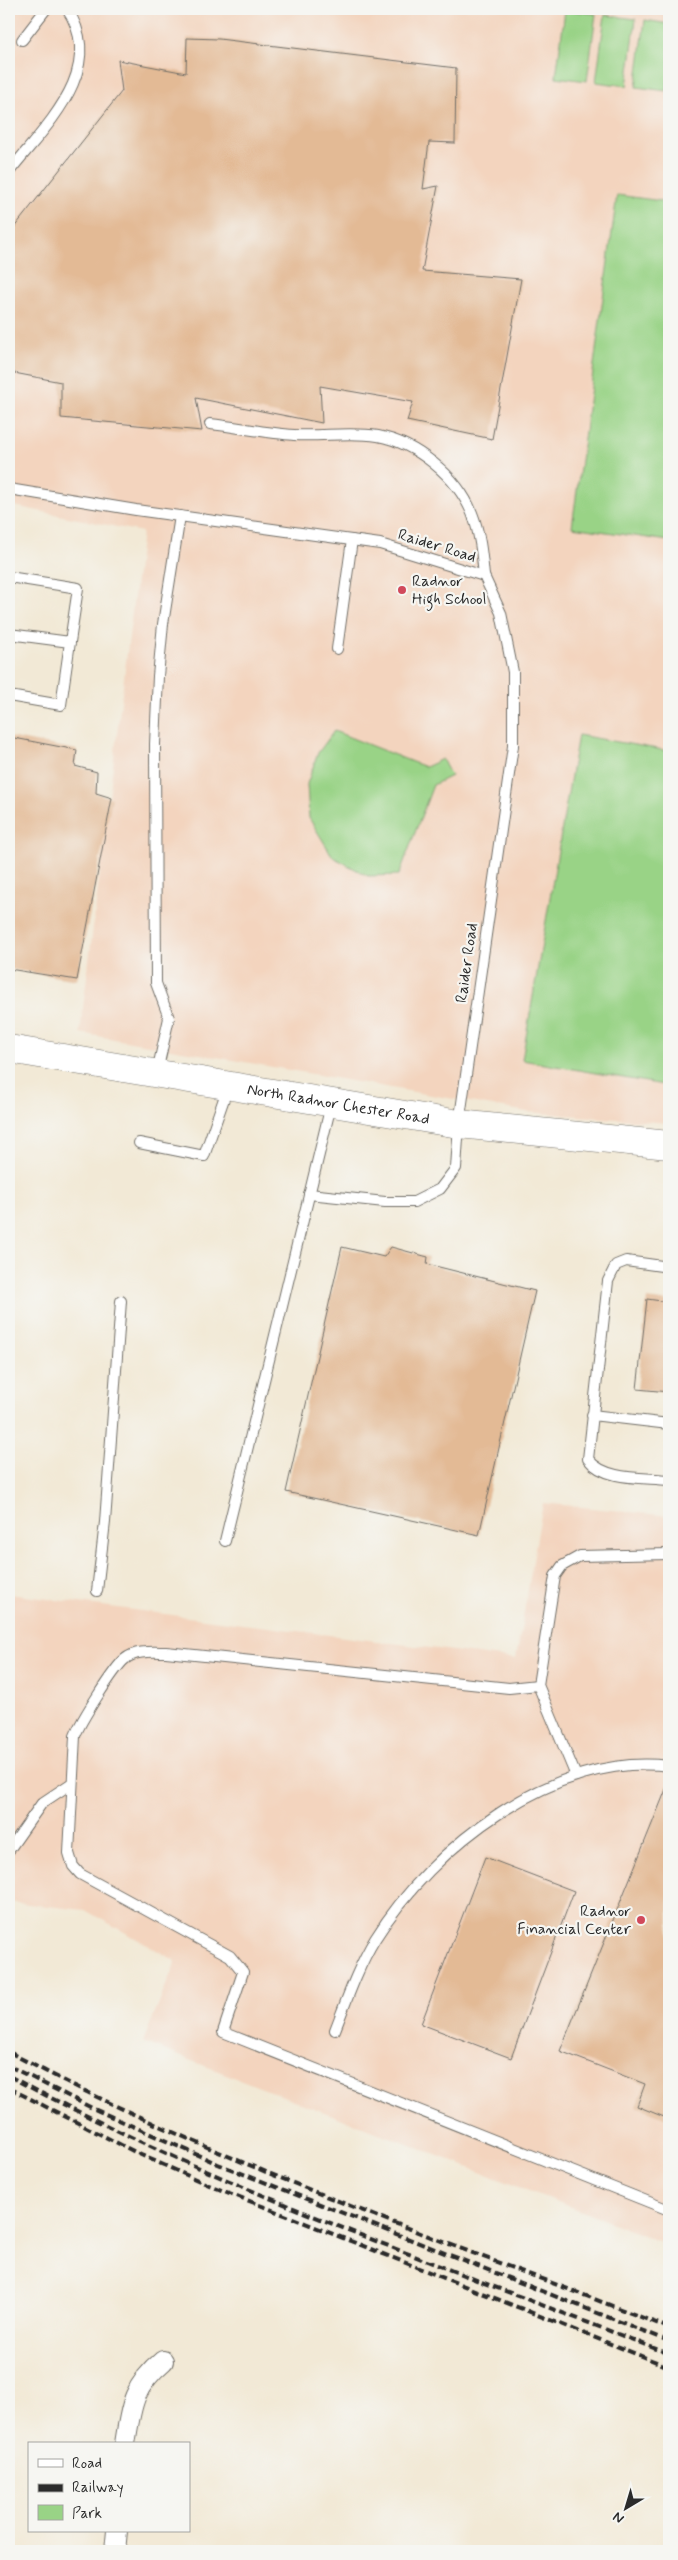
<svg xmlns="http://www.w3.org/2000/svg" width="678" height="2560" font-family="Mynerve,sans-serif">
<rect width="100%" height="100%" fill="#f6f6f2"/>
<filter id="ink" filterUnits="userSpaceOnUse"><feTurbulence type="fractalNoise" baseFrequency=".02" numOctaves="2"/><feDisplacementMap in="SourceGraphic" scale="10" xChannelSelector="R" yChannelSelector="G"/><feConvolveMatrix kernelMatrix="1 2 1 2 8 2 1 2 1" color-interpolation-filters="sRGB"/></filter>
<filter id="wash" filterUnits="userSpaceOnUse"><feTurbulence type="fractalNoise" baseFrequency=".0096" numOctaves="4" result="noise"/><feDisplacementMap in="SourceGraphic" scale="20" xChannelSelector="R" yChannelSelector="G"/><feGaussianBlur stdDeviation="1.12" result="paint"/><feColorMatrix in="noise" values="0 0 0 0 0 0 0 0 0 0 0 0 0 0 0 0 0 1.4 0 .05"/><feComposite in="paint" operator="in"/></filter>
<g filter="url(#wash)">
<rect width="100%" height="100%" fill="#f2e9d6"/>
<g fill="#f3d4be">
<path d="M9,9H669V1123L527,1112L80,1033L142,532L9,505Z"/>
<path d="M543,1503L669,1516V2245L143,2042L176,1961L85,1910L9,1902V1594L516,1659Z"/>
</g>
<g fill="#99d386" stroke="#627f58">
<path d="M565,10L596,14L587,81L556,77Z"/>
<path d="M605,15L636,19L627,86L596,82Z"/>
<path d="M645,20L669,24V72L667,91L636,87Z"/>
<path d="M617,195L669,202V541L572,527Z"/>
<path d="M334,731L425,767L442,759L451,776L433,785L399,875L368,876L333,857L309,818L307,784L318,753Z"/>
<path d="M578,735L669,751V1086L522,1060Z"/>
</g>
<g id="blocks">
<g fill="#e3ba95">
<path d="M187,38L219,39L456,68L455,143L429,142L423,189L438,186L422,271L521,279L492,439L407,421L413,402L320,386L322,423L196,398L202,431L61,418V382L9,372V234L122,91L118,60L186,73Z"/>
<path d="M9,737L77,750L75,766L97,772L96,793L112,798L77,980L9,969Z"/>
<path d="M342,1247L384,1257L391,1247L428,1257L427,1264L535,1291L479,1535L286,1492Z"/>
<path d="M647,1299L669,1302V1392L637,1389Z"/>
<path d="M669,1782V2119L637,2106L645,2084L560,2051Z"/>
<path d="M485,1857L574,1891L511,2058L421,2024Z"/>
</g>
</g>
</g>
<g filter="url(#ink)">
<use href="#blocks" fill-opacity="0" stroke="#716e67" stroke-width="1"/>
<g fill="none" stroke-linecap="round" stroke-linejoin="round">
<defs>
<g id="lane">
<path d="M22,40L46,9"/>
<path d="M9,172C45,126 108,70 67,9"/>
<path d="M210,424C238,427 266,433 294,435C321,437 350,431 378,436C416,443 457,476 472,513C480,533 482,555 484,576"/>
<path d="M9,489L136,510L380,544L484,576L501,613L513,672V746L459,1124L456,1168L440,1189L414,1202H385L309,1194"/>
<path d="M9,577L78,588L70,642"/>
<path d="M9,634L70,642L61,705L9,696"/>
<path d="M337,649L352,540"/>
<path d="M157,1072L169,1018L156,983L155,744L158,676L163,624L180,516"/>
<path d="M139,1143L204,1156L228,1087"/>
<path d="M669,1267L626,1261L616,1265L608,1281L588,1459C605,1481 643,1477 669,1480"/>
<path d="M592,1415L669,1424"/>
<path d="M225,1541L331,1105"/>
<path d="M97,1591L105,1522L121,1301"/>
<path d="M538,1685L555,1576L562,1566L580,1556L669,1554"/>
<path d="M576,1776L538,1685L509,1688L166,1652C153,1652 136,1650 125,1659C114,1668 80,1722 75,1736L69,1853L73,1866L80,1874L230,1956L243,1972L223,2032L669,2210"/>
<path d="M9,1850L42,1803L72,1783"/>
<path d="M335,2030C347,1999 358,1967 375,1939C433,1846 554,1752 669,1766"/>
</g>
<g id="street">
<path d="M125,2444C131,2407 132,2387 163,2361"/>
<path d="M115,2551L117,2531"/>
</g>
<g id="secondary">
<path id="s1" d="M9,1049L459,1124L669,1145"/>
</g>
</defs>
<use href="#lane" stroke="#716e67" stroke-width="12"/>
<use href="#street" stroke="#716e67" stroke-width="22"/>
<use href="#secondary" stroke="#716e67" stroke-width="29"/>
<use href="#lane" stroke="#fff" stroke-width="10"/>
<use href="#street" stroke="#fff" stroke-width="20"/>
<use href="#secondary" stroke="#fff" stroke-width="28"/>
<g stroke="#2b2b2b" stroke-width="4" stroke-dasharray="8 4" stroke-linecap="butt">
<path d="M9,2052C219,2165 448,2241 669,2328"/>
<path d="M9,2066L92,2108L218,2164L669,2341"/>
<path d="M9,2076C220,2189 447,2267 669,2354"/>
<path d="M9,2088L141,2155L209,2185L669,2367"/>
</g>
</g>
</g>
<g fill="#d1495b" stroke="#f6f6f2" stroke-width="2">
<circle cx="402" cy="590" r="5"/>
<circle cx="641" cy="1920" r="5"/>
</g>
<g text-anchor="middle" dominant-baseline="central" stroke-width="4.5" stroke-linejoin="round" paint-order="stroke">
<g font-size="16" fill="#2b2b2b" stroke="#f6f6f2">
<text transform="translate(437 546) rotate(17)">Raider Road</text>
<text transform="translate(467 963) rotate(-82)">Raider Road</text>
<text stroke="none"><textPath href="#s1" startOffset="334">North Radnor Chester Road</textPath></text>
</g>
<g font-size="16" fill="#2b2b2b" stroke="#f6f6f2" text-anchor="start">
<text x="412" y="581">Radnor<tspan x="412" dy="18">High School</tspan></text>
<text x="631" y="1911" text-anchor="end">Radnor<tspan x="631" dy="18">Financial Center</tspan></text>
</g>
</g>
<rect width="678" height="2560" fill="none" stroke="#f6f6f2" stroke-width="30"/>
<rect x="28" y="2442" width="162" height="90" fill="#f6f6f2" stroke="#a5a5a2"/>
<rect x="38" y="2459" width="25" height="8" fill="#ffffff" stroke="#a5a5a2"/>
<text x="72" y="2468" font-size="15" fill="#2b2b2b">Road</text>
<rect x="38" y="2484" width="25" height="8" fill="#2b2b2b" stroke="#a5a5a2"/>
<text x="72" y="2492" font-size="15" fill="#2b2b2b">Railway</text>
<rect x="38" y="2505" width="25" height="15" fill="#99d386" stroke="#a5a5a2"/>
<text x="72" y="2518" font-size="15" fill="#2b2b2b">Park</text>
<g transform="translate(626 2508) rotate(218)" stroke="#f6f6f2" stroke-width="4" paint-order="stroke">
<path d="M0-4L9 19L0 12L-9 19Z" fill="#2b2b2b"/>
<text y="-8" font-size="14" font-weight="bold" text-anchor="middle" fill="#2b2b2b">N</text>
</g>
</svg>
